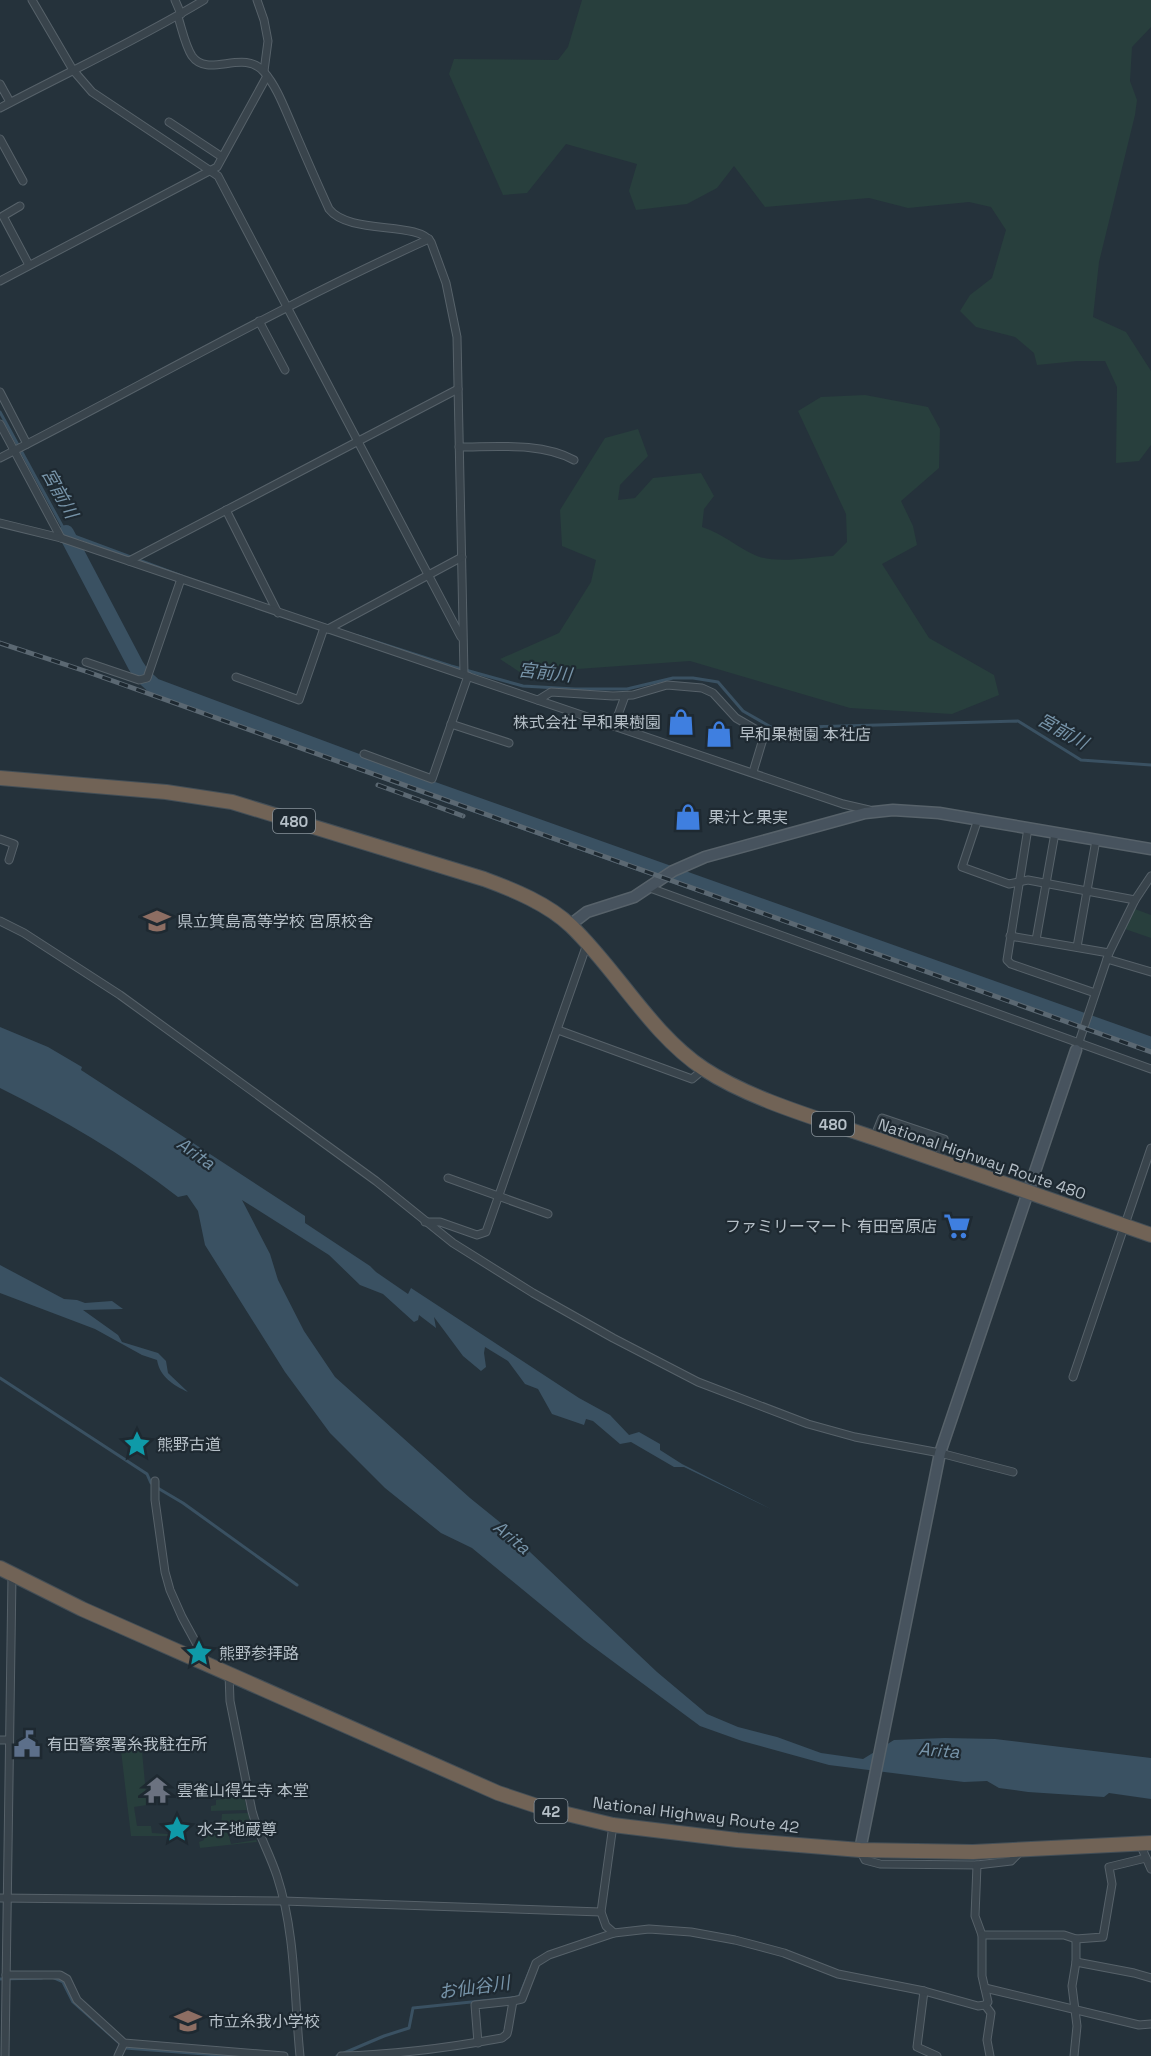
<svg xmlns="http://www.w3.org/2000/svg" width="1151" height="2056" font-family="'Space Grotesk','Noto Sans JP',sans-serif">
<rect width="100%" height="100%" fill="#25323b"/>
<g fill="#283f3d">
<path d="M582,0H1151V27L1132,47L1130,81L1137,100L1135,115L1099,262L1093,317L1126,332L1151,371V445L1139,461L1116,463L1117,387L1105,361H1077L1037,365L1034,353L1015,337L976,327L960,311L970,295L992,278L1006,230L991,207L969,202L908,208L869,198L765,207L734,166L717,188L687,204L636,210L629,191L637,164L566,144L527,193L503,195L449,74L454,59L558,60L568,47Z"/>
<path d="M865,395L928,407L940,429L939,468L901,501L913,526L917,545L882,564L929,638L994,675L999,695L952,714L850,708L690,661L521,673L500,659L559,633L591,582L596,560L562,546L560,510L605,438L638,429L648,456L620,485L618,500L635,498L653,478L701,473L714,496L704,509L702,527C722,533 738,548 757,556C777,564 812,557 833,556L847,542L846,514L798,411L821,397Z"/>
<path d="M1135,909L1151,915V938L1125,929Z"/>
<path d="M141,1740L147,1805L134,1807L137,1826H151L152,1833L168,1834V1836H131L120,1742Z"/>
<path d="M244,1796L247,1810L211,1811V1806L216,1805V1800Z"/>
<path d="M248,1813L250,1821L226,1827L221,1824L222,1814Z"/>
<path d="M211,1830L228,1833L231,1844L256,1840L257,1842L200,1848L199,1842L204,1840L203,1831Z"/>
</g>
<g fill="#3a5162">
<path d="M0,1027L48,1047L82,1067L81,1070L305,1216V1223L370,1266L376,1272L408,1294L411,1288L579,1398L610,1415L629,1435L639,1432L660,1444V1450L682,1464L773,1510L684,1467H674L631,1442L620,1444L593,1421L586,1419L584,1425L552,1414L538,1389L525,1384L508,1361L485,1347L484,1353L486,1367L481,1371L463,1356L434,1317L436,1328L419,1315L418,1320L414,1322L383,1294L360,1285L329,1255L242,1200L270,1254L278,1280L304,1331L335,1377L470,1498L517,1536L530,1552L657,1672L707,1714L738,1727L777,1737L821,1753L863,1759L894,1740L945,1738L995,1739L1151,1758V1799L1109,1793L1104,1797L1028,1792L999,1788L987,1781L964,1782L829,1765L742,1741L700,1726L584,1640L472,1548L441,1533L385,1488L330,1433L285,1372L205,1245L198,1211L187,1195L178,1197C123,1154 62,1119 0,1088Z"/>
<path d="M0,1265L64,1299L77,1300L85,1303L112,1301L123,1309L83,1310L118,1335L122,1342L158,1353L166,1361L168,1373L188,1392C173,1385 160,1377 157,1360L142,1355L95,1329L0,1293Z"/>
</g>
<g fill="none" stroke-linecap="round" stroke-linejoin="round">
<g stroke="#3a5162" stroke-width="3">
<path d="M0,412L66,533L179,575"/>
<path d="M358,636L451,666L523,686L575,689H627L673,678H693L718,682L743,711L771,727L781,731L807,727L1018,721L1081,760L1151,765"/>
<path d="M0,1378L147,1474L151,1483"/>
<path d="M156,1487L183,1503L297,1585"/>
<path d="M54,1978L63,1982L73,2002L125,2048L231,2056"/>
<path d="M0,1979L42,1978"/>
<path d="M337,2056L384,2036L409,2028L413,2008L519,1997L531,1968"/>
</g>
<path stroke="#3a5162" stroke-width="16" d="M66,533L136,666L142,675L154,686L417,784L1151,1045"/>
<defs>
<g id="street">
<path d="M32,0L73,70L92,92L218,176L461,637"/>
<path d="M175,0L181,14"/>
<path d="M257,0L264,20L268,41L264,71"/>
<path d="M178,17C182,29 185,45 192,56C208,79 244,48 264,72C277,87 284,107 292,125C304,153 316,181 329,209C349,235 418,221 431,242L446,283L457,337L464,674"/>
<path d="M0,84L10,102"/>
<path d="M0,108C68,72 138,40 204,0"/>
<path d="M169,122L222,157"/>
<path d="M0,139L23,181"/>
<path d="M20,206L3,216L29,265"/>
<path d="M0,281L217,167L267,76"/>
<path d="M259,321L285,370"/>
<path d="M0,392L27,444"/>
<path d="M0,424L61,538"/>
<path d="M459,447C496,447 541,442 574,460"/>
<path d="M0,458C143,385 282,305 429,239"/>
<path d="M226,510L278,613"/>
<path d="M0,523L61,538L843,804L869,810"/>
<path d="M129,561L458,389"/>
<path d="M328,629L462,557"/>
<path d="M86,662L139,680L147,678L181,579"/>
<path d="M236,677L299,700L324,628"/>
<path d="M538,700L551,692L613,696L633,695L667,685L702,688L713,693L736,718L762,733L763,739L753,772"/>
<path d="M451,724L509,743"/>
<path d="M614,726L625,696"/>
<path d="M364,754L432,779L468,676"/>
<path d="M978,819L962,867L1009,884L1028,880L1135,900"/>
<path d="M1028,828L1007,960L1011,964L1095,993"/>
<path d="M0,839L14,844L9,860"/>
<path d="M650,888L1151,1069"/>
<path d="M0,921L24,933L120,995L376,1181L453,1243L533,1293L613,1338L698,1382L808,1424L855,1437L940,1453L1013,1472"/>
<path d="M1010,936L1109,953"/>
<path d="M1036,940L1055,833"/>
<path d="M1077,947L1096,840"/>
<path d="M1107,959L1151,972"/>
<path d="M558,1030L692,1079L704,1069"/>
<path d="M1078,1045L1109,953L1135,900L1151,876"/>
<path d="M874,1138L882,1118L944,1139L938,1160"/>
<path d="M448,1178L548,1214"/>
<path d="M425,1222H440L477,1235L486,1232L587,944"/>
<path d="M1073,1377L1151,1148"/>
<path d="M155,1481V1500L165,1572L170,1590L182,1617L207,1663"/>
<path d="M229,1674L230,1701L252,1811C258,1834 270,1854 277,1876C296,1934 294,1997 300,2056"/>
<path d="M0,1740H9"/>
<path d="M613,1825L601,1912L606,1926L614,1933"/>
<path d="M1140,1844L1151,1869"/>
<path d="M860,1850L865,1860L880,1864L977,1865L1011,1861L1020,1852"/>
<path d="M977,1865L975,1916L982,1935H1064L1076,1939L1103,1937L1112,1884L1109,1867L1146,1858"/>
<path d="M0,1898L283,1901L601,1912"/>
<path d="M982,1935V1976L988,2002L985,2005L991,2013L987,2040L990,2056"/>
<path d="M1076,1962L1134,1973L1151,1978"/>
<path d="M6,1975H60L67,1979L77,2000L124,2043L284,2056"/>
<path d="M985,1988L1139,2025L1151,2024"/>
<path d="M924,1991L917,2047L937,2056"/>
<path d="M478,2043L475,2005L513,2001"/>
<path d="M5,2056L12,1575"/>
<path d="M118,2056L124,2043"/>
<path d="M341,2056C397,2055 447,2048 502,2038L507,2034L508,2030L513,2001L522,1999L536,1963L549,1955L614,1933L649,1929L691,1932L735,1940L784,1953L838,1974L924,1991L978,2006L985,2005"/>
<path d="M1074,2056L1077,2026L1072,1986L1076,1962V1939"/>
</g>
<g id="secondary">
<path d="M570,925L587,912L634,897L673,871L705,857L865,813L893,810L939,813L1151,849"/>
<path d="M860,1850L940,1453L1076,1050"/>
</g>
<g id="highway">
<path d="M0,778L166,792L232,802L484,879C514,890 548,904 571,926C617,970 651,1034 704,1069C751,1100 823,1120 877,1139C968,1171 1060,1203 1151,1235"/>
<path d="M0,1568L82,1609L498,1793L546,1809L613,1825L737,1840L860,1850L973,1852L1151,1843"/>
</g>
</defs>
<use href="#street" stroke="#57626a" stroke-width="9"/>
<use href="#secondary" stroke="#57626a" stroke-width="13"/>
<use href="#highway" stroke="#444f57" stroke-width="16"/>
<use href="#street" stroke="#39444c" stroke-width="7"/>
<use href="#secondary" stroke="#47535e" stroke-width="10"/>
<use href="#highway" stroke="#716356" stroke-width="14"/>
<defs>
<g id="rail">
<path d="M0,643L88,672L1151,1052"/>
<path d="M378,785L463,816"/>
</g>
</defs>
<use href="#rail" stroke="#5b6872" stroke-width="5"/>
<use href="#rail" stroke="#1e2931" stroke-width="3" stroke-dasharray="9" stroke-linecap="butt"/>
</g>
<defs>
<symbol id="shop-bare" viewBox="-9 -9 18 18"><path d="M-5-2.5h2.3a2.7 3.5 0 0 1 5.4 0H5L5.5 6h-11ZM-1.5-2.5h3a1.5 2.3 0 0 0-3 0Z" fill="#3f7fe0" stroke="#1e2931" stroke-width="2.5" paint-order="stroke"/></symbol>
<symbol id="school-bare" viewBox="-9 -9 18 18"><path d="M0-5L7-2L0 1L-7-2ZM-4 1L0 2.5L4 1V4Q0 6-4 4Z" fill="#8d6e63" stroke="#1e2931" stroke-width="2.5" paint-order="stroke"/></symbol>
<symbol id="supermarket-bare" viewBox="-9 -9 18 18"><path d="M-6-5.5h2.5l.6 2H6L4.5 2H-2.5L-4.4-4H-6ZM-1.5 3.2a1.3 1.3 0 1 0 .1 0ZM3 3.2a1.3 1.3 0 1 0 .1 0Z" fill="#3f7fe0" stroke="#1e2931" stroke-width="2.5" paint-order="stroke"/></symbol>
<symbol id="sight-bare" viewBox="-9 -9 18 18"><path d="M0-6L1.8-2.2L6-1.7L2.9 1.2L3.7 5.4L0 3.3L-3.7 5.4L-2.9 1.2L-6-1.7L-1.8-2.2Z" fill="#0f9aa8" stroke="#1e2931" stroke-width="2.5" paint-order="stroke"/></symbol>
<symbol id="civic-bare" viewBox="-9 -9 18 18"><path d="M-.6-6.5H3V-4.5H.6V-3L4-1V1h2V6H-6V1h2V-1L-.6-3ZM-1.2 2.5V6h2.4V2.5Z" fill="#5c6f8a" stroke="#1e2931" stroke-width="2.5" paint-order="stroke"/></symbol>
<symbol id="temple-bare" viewBox="-9 -9 18 18"><path d="M0-6L5-2H3V0L6.5 2.5H4V6H1.5V3h-3V6H-4V2.5H-6.5L-3 0V-2H-5Z" fill="#6b7280" stroke="#1e2931" stroke-width="2.5" paint-order="stroke"/></symbol>
</defs>
<g fill-rule="evenodd">
<use href="#shop-bare" x="662" y="703" width="38" height="38"/>
<use href="#shop-bare" x="700" y="715" width="38" height="38"/>
<use href="#shop-bare" x="669" y="798" width="38" height="38"/>
<use href="#school-bare" x="138" y="902" width="38" height="38"/>
<use href="#supermarket-bare" x="938" y="1207" width="38" height="38"/>
<use href="#sight-bare" x="118" y="1425" width="38" height="38"/>
<use href="#sight-bare" x="180" y="1634" width="38" height="38"/>
<use href="#civic-bare" x="8" y="1725" width="38" height="38"/>
<use href="#temple-bare" x="138" y="1771" width="38" height="38"/>
<use href="#sight-bare" x="158" y="1810" width="38" height="38"/>
<use href="#school-bare" x="169" y="2002" width="38" height="38"/>
</g>
<g text-anchor="middle" dominant-baseline="central" stroke-width="4.5" stroke-linejoin="round" paint-order="stroke">
<g fill="#1e2931" stroke="#88929a" stroke-width="1.5">
<rect x="273" y="809" width="42" height="24" rx="4.5"/>
<rect x="812" y="1112" width="42" height="24" rx="4.5"/>
<rect x="534.5" y="1799" width="33" height="24" rx="4.5"/>
</g>
<g font-size="15" font-weight="bold" fill="#b5bfc7">
<text x="294" y="821">480</text>
<text x="833" y="1124">480</text>
<text x="551" y="1811">42</text>
</g>
<g font-size="16" fill="#b5bfc7" stroke="#1e2931" text-anchor="start">
<text x="661" y="722" text-anchor="end">株式会社 早和果樹園</text>
<text x="739" y="734">早和果樹園 本社店</text>
<text x="708" y="817">果汁と果実</text>
<text x="177" y="921">県立箕島高等学校 宮原校舎</text>
<text x="937" y="1226" text-anchor="end">ファミリーマート 有田宮原店</text>
<text x="157" y="1444">熊野古道</text>
<text x="219" y="1653">熊野参拝路</text>
<text x="47" y="1744">有田警察署糸我駐在所</text>
<text x="177" y="1790">雲雀山得生寺 本堂</text>
<text x="197" y="1829">水子地蔵尊</text>
<text x="208" y="2021">市立糸我小学校</text>
</g>
<g font-size="16" fill="#b5bfc7" stroke="#1e2931">
<text transform="translate(982 1159) rotate(19)">National Highway Route 480</text>
<text transform="translate(696 1815) rotate(7)">National Highway Route 42</text>
</g>
<g font-size="18" font-style="italic" fill="#7794a9" stroke="#1e2931">
<text transform="translate(60 493) rotate(61)">宮前川</text>
<text transform="translate(545 672) rotate(6)">宮前川</text>
<text transform="translate(1063 731) rotate(29)">宮前川</text>
<text transform="translate(196 1153) rotate(35)">Arita</text>
<text transform="translate(512 1537) rotate(39)">Arita</text>
<text transform="translate(939 1750) rotate(5)">Arita</text>
<text transform="translate(474 1987) rotate(-8)">お仙谷川</text>
</g>
</g>
</svg>
